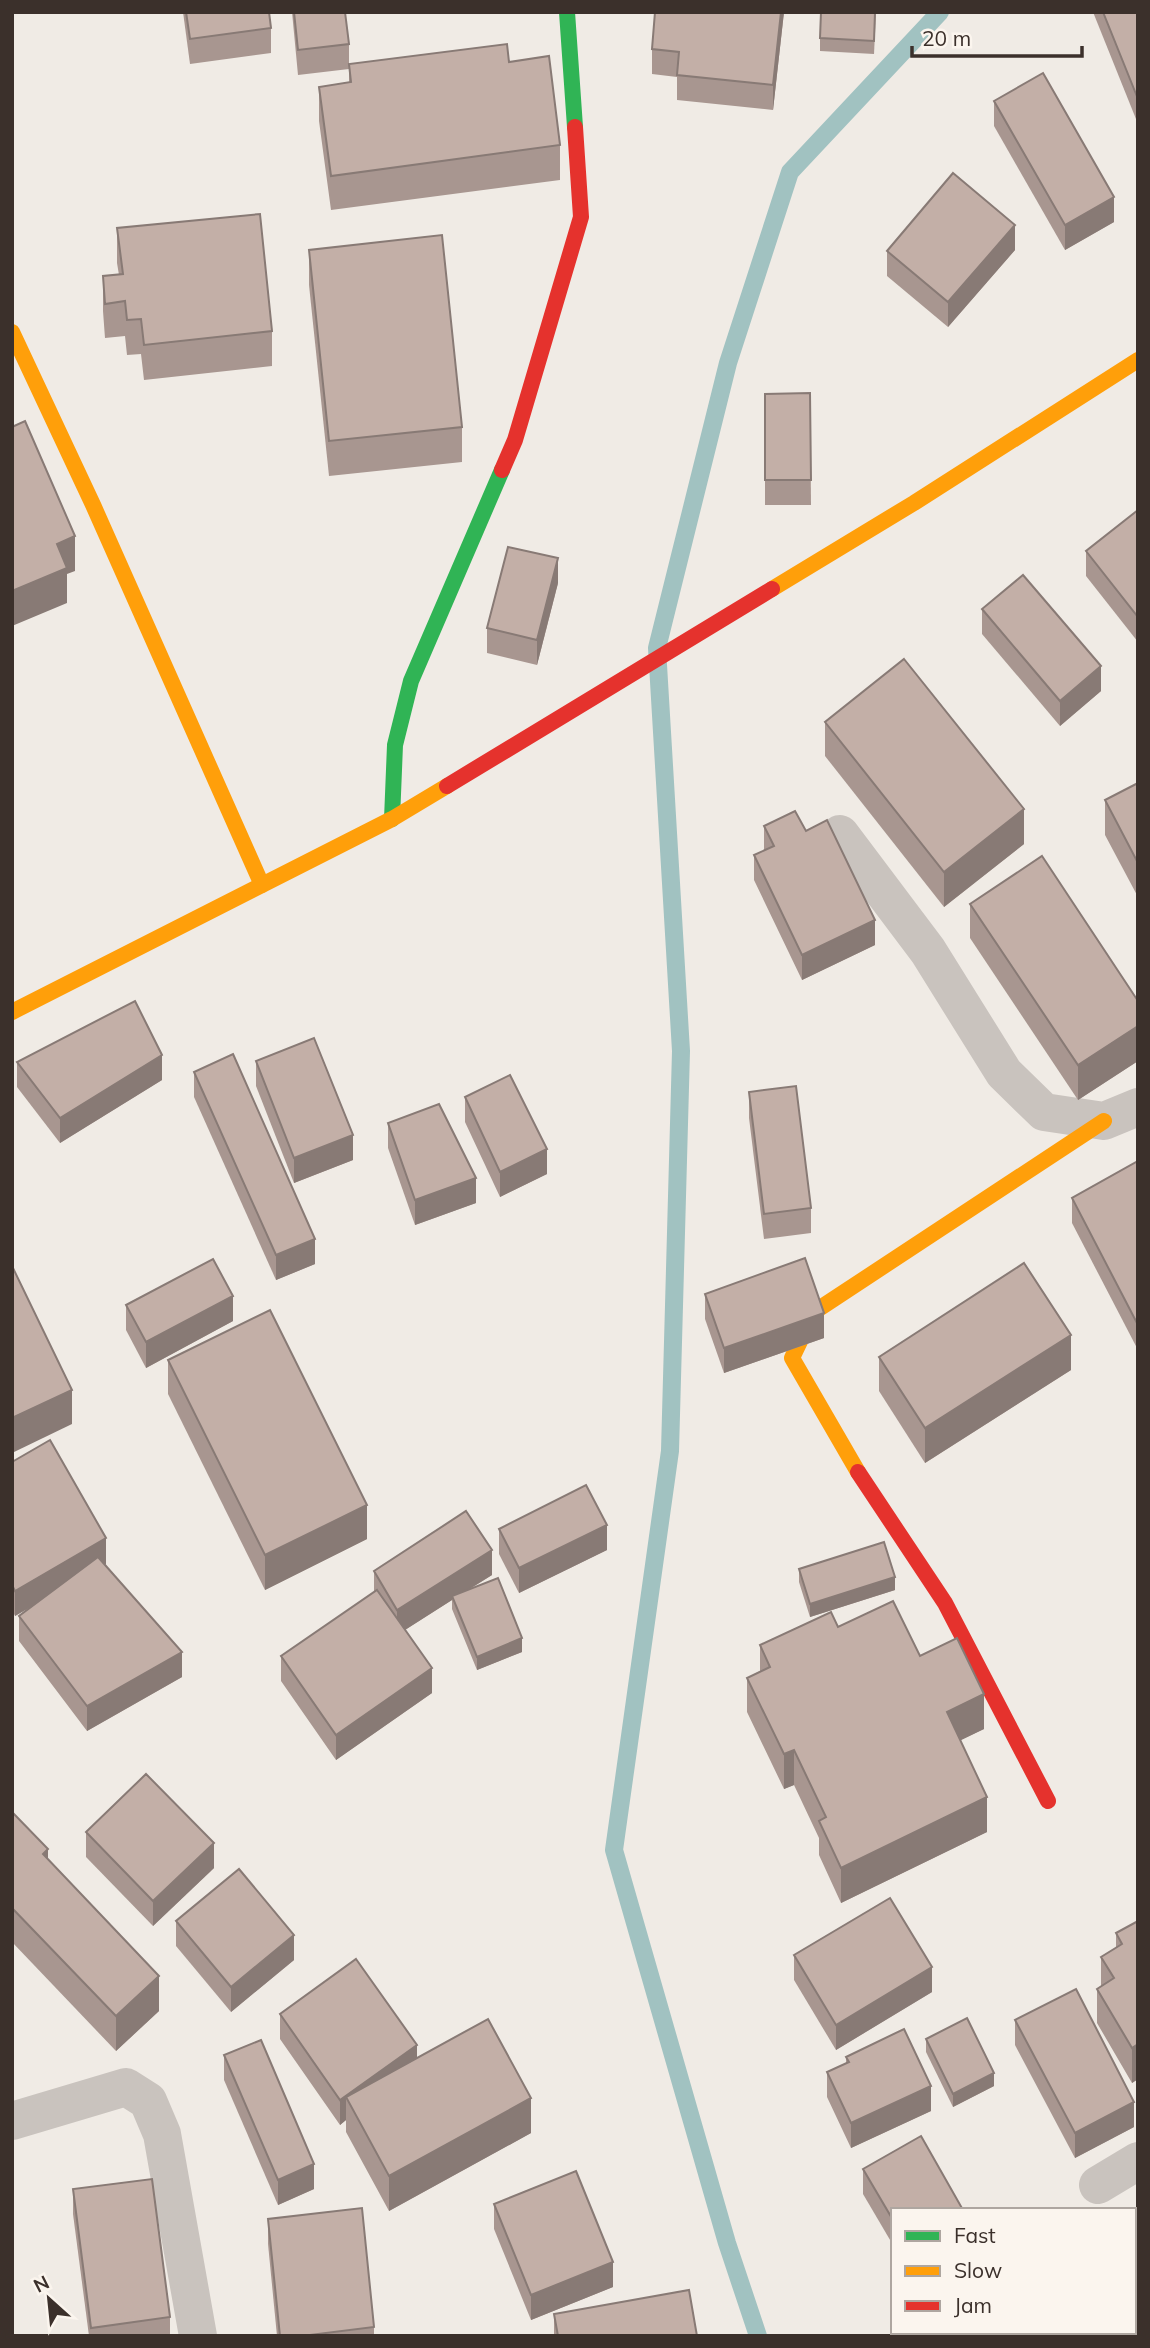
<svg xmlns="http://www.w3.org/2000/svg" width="1150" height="2348" font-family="Mulish,sans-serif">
<rect width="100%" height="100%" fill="#f0ebe5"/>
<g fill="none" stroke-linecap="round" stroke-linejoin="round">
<path stroke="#a1c2c1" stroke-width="18" d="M758,2336L727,2243L614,1850L670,1451L681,1051L657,648L728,363L790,172L940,12"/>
<g stroke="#c9c3be" stroke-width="38">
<path d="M840,834L928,951L1004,1073L1044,1112L1104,1121L1138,1107"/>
<path d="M12,2121L126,2087L148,2101L162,2134L198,2336"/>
<path d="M1098,2185L1138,2161"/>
</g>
<g stroke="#30b455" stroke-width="16">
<path d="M567,12L575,127"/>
<path d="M392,819L395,745L411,681L502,470"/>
</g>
<g stroke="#ff9f0a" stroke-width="16">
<path d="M12,332L94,507L262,885"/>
<path d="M772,589L914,503L1138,360"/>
<path d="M12,1012L392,819L447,786"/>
<path d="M858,1472L792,1358L814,1312L1104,1121"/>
</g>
<g stroke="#e5322d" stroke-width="16">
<path d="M502,470L515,440L581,217L575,127"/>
<path d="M447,786L772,589"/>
<path d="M858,1472L945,1603L1048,1801"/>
</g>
</g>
<g fill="#a89690">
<path d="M183,12H269L271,28V53L190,64Z"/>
<path d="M292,12H345L349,44V69L298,75Z"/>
<path d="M784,12L773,110L677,100V77L652,74V49Z"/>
<path d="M876,12L874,54L820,51V38Z"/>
<path d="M1093,12H1138V124Z"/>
<path d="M509,62L560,145V180L331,210L319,121V87L349,82V64Z"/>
<path d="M994,101L1114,222L1065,250L994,126Z"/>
<path d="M117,228L272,331V366L144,380L141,354L127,355L125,336L105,338L103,311V276L119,275L117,263Z"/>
<path d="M309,250L462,427V462L329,476L309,285Z"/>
<path d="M1015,250L948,327L887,276V251Z"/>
<path d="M810,393L811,505H765V394Z"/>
<path d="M1138,510V642L1086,576V551Z"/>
<path d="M558,583L537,665L487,653V628Z"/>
<path d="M982,609L1101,691L1060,726L982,634Z"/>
<path d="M825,722L1024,844L944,907L825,756Z"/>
<path d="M1138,783V897L1105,835V800Z"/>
<path d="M764,826L806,831L875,945L802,980L754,880V855L764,851Z"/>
<path d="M970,904L1138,1001V1061L1078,1100L970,938Z"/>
<path d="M256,1061L353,1160L294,1183L256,1086Z"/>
<path d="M17,1062L162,1080L60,1143L17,1087Z"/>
<path d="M194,1072L315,1264L276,1280L194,1097Z"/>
<path d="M749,1092L811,1208V1233L764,1239L749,1118Z"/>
<path d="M465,1097L547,1174L500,1197L465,1122Z"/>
<path d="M388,1123L476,1203L415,1225L388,1148Z"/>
<path d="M1138,1161V1350L1072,1223V1198Z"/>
<path d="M705,1294L824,1338L724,1373L705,1319Z"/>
<path d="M126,1305L233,1321L146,1368L126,1330Z"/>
<path d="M879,1357L1071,1370L925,1463L879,1391Z"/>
<path d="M168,1360L367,1539L265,1590L168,1394Z"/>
<path d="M12,1462L106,1564L104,1565L182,1677L87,1731L19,1641V1616L28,1608L15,1616L12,1610Z"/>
<path d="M499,1529L607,1550L519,1593L499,1554Z"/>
<path d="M799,1569L895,1590L810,1617L799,1582Z"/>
<path d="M374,1571L492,1575L470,1589L522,1652L477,1670L452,1609V1600L405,1630L432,1693L336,1760L281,1681V1656L374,1592Z"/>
<path d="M838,1627L920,1656L984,1729L960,1740L987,1832L841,1903L819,1855V1838L794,1785L784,1789L747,1712V1678L760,1671V1645Z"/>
<path d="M12,1814L48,1859L159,2011L116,2051L12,1942Z"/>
<path d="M86,1832L214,1868L153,1926L86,1857Z"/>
<path d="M176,1921L294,1960L231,2012L176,1946Z"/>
<path d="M1138,1921V2079L1132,2083L1097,2023V1989L1101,1986V1957L1116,1948V1933Z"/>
<path d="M794,1955L932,1992L836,2050L794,1980Z"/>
<path d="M280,2014L417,2058L531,2133L389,2211L346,2132V2120L340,2125L280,2039Z"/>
<path d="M1015,2020L1134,2127L1075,2158L1015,2045Z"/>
<path d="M926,2039L994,2086L953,2107L926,2052Z"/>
<path d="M224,2055L314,2189L278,2205L224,2080Z"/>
<path d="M846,2057L931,2111L851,2148L827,2097V2072L846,2064Z"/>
<path d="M863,2169L893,2210V2245L863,2194Z"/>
<path d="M73,2189L170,2317V2336H89L73,2214Z"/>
<path d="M494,2204L613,2287L531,2320L494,2229Z"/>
<path d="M268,2219L374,2327V2336H277L268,2244Z"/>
<path d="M554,2314L697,2336H554Z"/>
<path d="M1114,2332H1134L1138,2336H1115Z"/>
</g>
<g fill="#887a75">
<path d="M781,12H784L773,110V85Z"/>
<path d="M1114,197V222L1065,250V225Z"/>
<path d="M1015,225V250L948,327V302Z"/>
<path d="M13,371V406L12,407V372Z"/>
<path d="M75,536V571L67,574V603L12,626V591L57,544Z"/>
<path d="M558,558V583L537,665V640Z"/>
<path d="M1101,666V691L1060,726V701Z"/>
<path d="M1024,809V844L944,907V872Z"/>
<path d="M875,920V945L802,980V955Z"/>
<path d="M1138,1026V1061L1078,1100V1065Z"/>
<path d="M162,1055V1080L60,1143V1118Z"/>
<path d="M353,1135V1160L294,1183V1158Z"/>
<path d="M547,1149V1174L500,1197V1172Z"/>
<path d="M476,1178V1203L415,1225V1200Z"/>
<path d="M315,1239V1264L276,1280V1255Z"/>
<path d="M233,1296V1321L146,1368V1342Z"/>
<path d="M824,1313V1338L724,1373V1348Z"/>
<path d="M1071,1335V1370L925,1463V1428Z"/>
<path d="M72,1390V1424L12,1453V1418Z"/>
<path d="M367,1505V1539L265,1590V1555Z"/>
<path d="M607,1525V1550L519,1593V1568Z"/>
<path d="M106,1538V1564L15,1616V1591Z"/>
<path d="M492,1550V1575L453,1599L452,1596V1600L397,1635V1610Z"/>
<path d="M895,1577V1590L810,1617V1604Z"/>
<path d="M522,1638V1652L477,1670V1657Z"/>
<path d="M182,1652V1677L87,1731V1706Z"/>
<path d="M432,1668V1693L336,1760V1735Z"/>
<path d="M984,1694V1729L947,1747V1712Z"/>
<path d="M794,1750V1785L784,1789V1754Z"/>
<path d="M987,1797V1832L841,1903V1868Z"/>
<path d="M214,1843V1868L153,1926V1901Z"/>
<path d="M48,1849V1884L43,1854Z"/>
<path d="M294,1935V1960L231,2012V1987Z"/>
<path d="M932,1967V1992L836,2050V2025Z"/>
<path d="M159,1976V2011L116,2051V2016Z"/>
<path d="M1138,2044V2079L1132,2083V2048Z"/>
<path d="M417,2045V2070L346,2097V2120L340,2125V2100Z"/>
<path d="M994,2073V2086L953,2107V2094Z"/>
<path d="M931,2086V2111L851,2148V2123Z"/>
<path d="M531,2098V2133L389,2211V2176Z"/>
<path d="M1134,2102V2127L1075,2158V2133Z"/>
<path d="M314,2164V2189L278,2205V2180Z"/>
<path d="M613,2262V2287L531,2320V2295Z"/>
</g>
<g fill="#c3afa7" stroke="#887a75" stroke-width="2">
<path d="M186,12H269L271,28L190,39Z"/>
<path d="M294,12H345L349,44L298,50Z"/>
<path d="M655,12H781L773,85L677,75L679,52L652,49Z"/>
<path d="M821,12H875L874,41L820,38Z"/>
<path d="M1103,12H1138V99Z"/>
<path d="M507,44L509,62L549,56L560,145L331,176L319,87L351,82L349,64Z"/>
<path d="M1043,73L1114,197L1065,225L994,101Z"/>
<path d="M953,173L1015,225L948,302L887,251Z"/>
<path d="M260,214L272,331L144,345L141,319L127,320L125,301L105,304L103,276L123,274L117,228Z"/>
<path d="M442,235L462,427L329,441L309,250Z"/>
<path d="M810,393L811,480H765V394Z"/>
<path d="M25,421L75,536L57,544L67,568L12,591V427Z"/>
<path d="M1138,510V617L1086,551Z"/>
<path d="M508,547L558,558L537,640L487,628Z"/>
<path d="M1023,575L1101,666L1060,701L982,609Z"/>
<path d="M904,659L1024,809L944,872L825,722Z"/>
<path d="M1138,783V863L1105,800Z"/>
<path d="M795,811L806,831L827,820L875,920L802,955L754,855L774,846L764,826Z"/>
<path d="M1042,856L1138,1001V1026L1078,1065L970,904Z"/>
<path d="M135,1001L162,1055L60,1118L17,1062Z"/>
<path d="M314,1038L353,1135L294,1158L256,1061Z"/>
<path d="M233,1054L315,1239L276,1255L194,1072Z"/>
<path d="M510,1075L547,1149L500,1172L465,1097Z"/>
<path d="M796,1086L811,1208L764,1214L749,1092Z"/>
<path d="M439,1104L476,1178L415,1200L388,1123Z"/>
<path d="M1138,1161V1325L1072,1198Z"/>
<path d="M805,1258L824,1313L724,1348L705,1294Z"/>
<path d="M213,1259L233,1296L146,1342L126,1305Z"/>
<path d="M1024,1263L1071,1335L925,1428L879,1357Z"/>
<path d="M12,1266L72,1390L12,1418Z"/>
<path d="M270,1310L367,1505L265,1555L168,1360Z"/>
<path d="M50,1440L106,1538L15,1591L12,1585V1462Z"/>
<path d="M586,1485L607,1525L519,1568L499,1529Z"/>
<path d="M466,1511L492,1550L397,1610L374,1571Z"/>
<path d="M884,1542L895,1577L810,1604L799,1569Z"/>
<path d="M98,1557L182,1652L87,1706L19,1616Z"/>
<path d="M498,1578L522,1638L477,1657L452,1596Z"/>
<path d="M377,1590L432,1668L336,1735L281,1656Z"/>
<path d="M893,1601L920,1656L957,1638L984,1694L947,1712L987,1797L841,1868L819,1821L826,1817L794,1750L784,1754L747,1678L770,1667L760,1645L831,1612L838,1627Z"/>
<path d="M146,1774L214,1843L153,1901L86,1832Z"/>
<path d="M13,1813L48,1849L43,1854L159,1976L116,2016L12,1908V1814Z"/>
<path d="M239,1869L294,1935L231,1987L176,1921Z"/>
<path d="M890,1898L932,1967L836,2025L794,1955Z"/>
<path d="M1138,1921V2044L1132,2048L1097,1989L1114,1978L1101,1957L1122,1944L1116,1933Z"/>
<path d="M356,1959L417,2045L340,2100L280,2014Z"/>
<path d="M1076,1989L1134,2102L1075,2133L1015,2020Z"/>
<path d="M967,2018L994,2073L953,2094L926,2039Z"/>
<path d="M488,2019L531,2098L389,2176L346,2097Z"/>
<path d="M904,2029L931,2086L851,2123L827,2072L849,2062L846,2057Z"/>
<path d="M261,2040L314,2164L278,2180L224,2055Z"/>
<path d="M921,2136L963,2210H893V2220L863,2169Z"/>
<path d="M576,2171L613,2262L531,2295L494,2204Z"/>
<path d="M152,2179L170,2317L91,2328L73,2189Z"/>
<path d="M362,2208L374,2327L302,2336H280L268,2219Z"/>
<path d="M1138,2212V2335L1128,2336L1126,2332H1134V2214Z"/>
<path d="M689,2290L697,2336H558L554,2314Z"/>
<path d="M1005,2332H1060L1062,2336H1000Z"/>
</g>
<rect width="1150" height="2348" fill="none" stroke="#3b302b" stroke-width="28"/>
<rect x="891" y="2208" width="245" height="126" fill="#fbf5ee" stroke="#aea6a0" stroke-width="2"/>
<rect x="905" y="2231" width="35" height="10" fill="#30b455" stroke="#aea6a0" stroke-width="2"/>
<text x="954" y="2243" font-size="21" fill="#3b302b">Fast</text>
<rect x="905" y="2266" width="35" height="10" fill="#ff9f0a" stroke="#aea6a0" stroke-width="2"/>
<text x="954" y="2278" font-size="21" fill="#3b302b">Slow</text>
<rect x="905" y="2301" width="35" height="10" fill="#e5322d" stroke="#aea6a0" stroke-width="2"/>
<text x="954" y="2313" font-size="21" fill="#3b302b">Jam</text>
<g transform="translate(49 2299) rotate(333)" stroke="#fbf5ee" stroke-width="5" paint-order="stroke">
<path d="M0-5L12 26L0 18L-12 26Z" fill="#3b302b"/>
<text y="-10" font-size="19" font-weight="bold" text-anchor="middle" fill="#3b302b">N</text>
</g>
<path d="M912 46v10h170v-10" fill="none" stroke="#3b302b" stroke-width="3.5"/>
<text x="922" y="46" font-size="21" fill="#3b302b" stroke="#fbf5ee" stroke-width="5" paint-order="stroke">20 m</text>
</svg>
